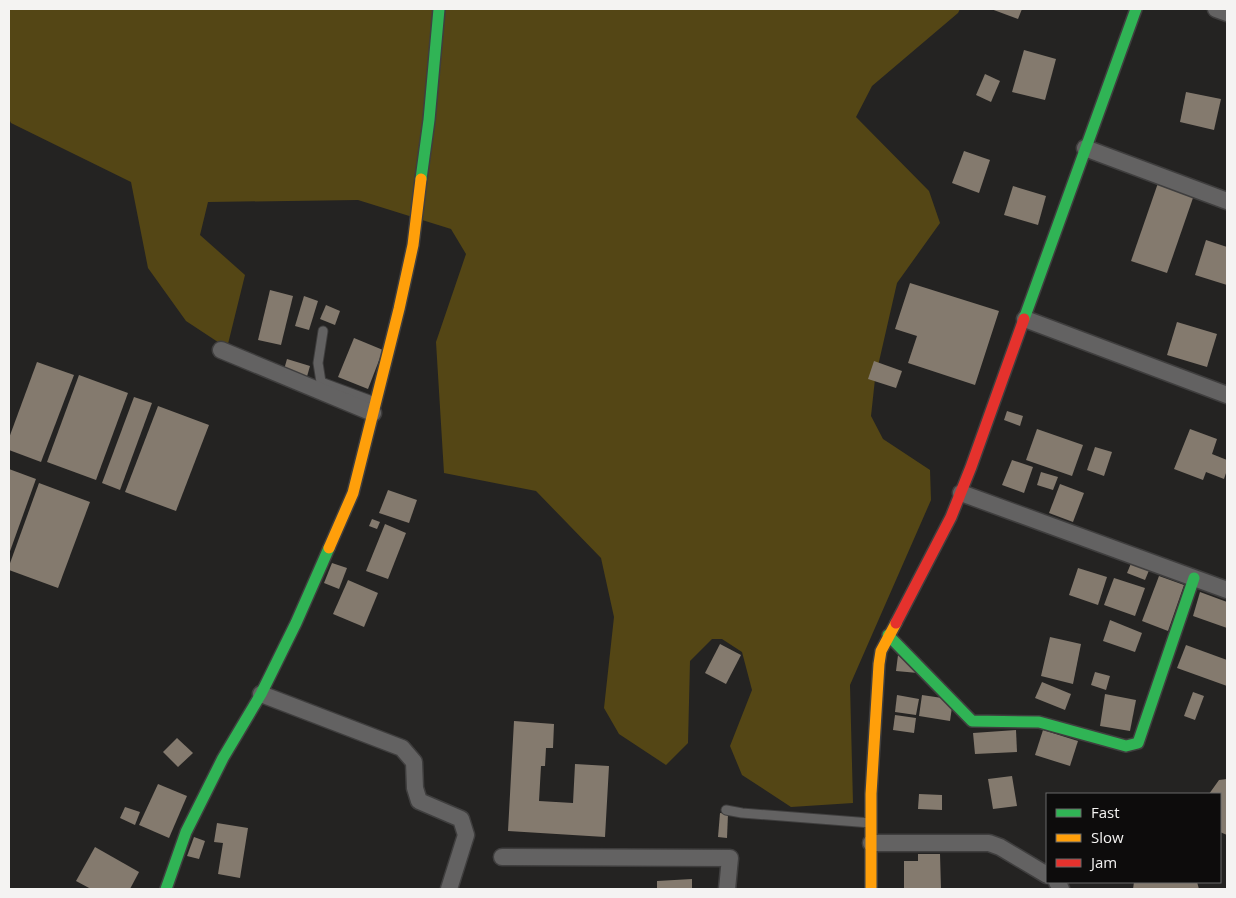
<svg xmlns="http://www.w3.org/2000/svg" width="1236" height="898" font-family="'Open Sans',sans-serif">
<rect width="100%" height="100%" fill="#242322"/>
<path fill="#544615" d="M9,9H960L958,13L872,86L856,117L929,191L940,223L897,283L875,379L871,416L883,439L930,470L931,500L850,685L853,803L791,807L742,775L730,746L752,690L742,652L722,639H712L690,661L688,743L666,765L619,734L604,708L614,617L601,558L536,491L444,473L436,342L466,254L451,229L358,200L208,202L200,235L245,275L227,348L186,321L148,268L131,182L11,123L9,119Z"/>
<g fill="#847a6e">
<path d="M991,9H1022L1018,19Z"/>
<path d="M1024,50L1056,59L1045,100L1012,92Z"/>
<path d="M985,74L1000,81L991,102L976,95Z"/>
<path d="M1186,92L1221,99L1214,130L1180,122Z"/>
<path d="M964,151L990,160L979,193L952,183Z"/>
<path d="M1158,183L1194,195L1167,273L1131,261Z"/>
<path d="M1013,186L1046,196L1038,225L1004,215Z"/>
<path d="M1206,240L1227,247V285L1195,275Z"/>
<path d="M910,283L999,311L975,385L908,363L917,336L895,329Z"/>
<path d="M270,290L293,296L281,345L258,340Z"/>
<path d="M304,296L318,301L309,330L295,326Z"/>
<path d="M326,305L340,311L335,325L320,319Z"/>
<path d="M1177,322L1217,334L1207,367L1167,355Z"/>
<path d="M354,338L383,350L368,389L338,377Z"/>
<path d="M287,359L310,366L306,380L283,373Z"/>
<path d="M874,361L902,371L896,388L868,379Z"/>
<path d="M37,362L74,375L41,462L9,450V438Z"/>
<path d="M79,375L128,393L96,480L47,462Z"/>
<path d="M134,397L152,403L120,490L102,483Z"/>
<path d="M158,406L209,425L176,511L125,492Z"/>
<path d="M1007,411L1023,416L1020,426L1004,420Z"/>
<path d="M1037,429L1083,445L1072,476L1026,460Z"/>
<path d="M1190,429L1217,439L1212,454L1227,460V470L1224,479L1206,472L1203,480L1174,469Z"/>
<path d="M1095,447L1112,452L1104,476L1087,470Z"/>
<path d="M1012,460L1033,467L1024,493L1002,485Z"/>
<path d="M9,469L36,479L9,554Z"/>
<path d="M1041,472L1058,477L1053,490L1037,485Z"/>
<path d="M39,483L90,502L58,588L9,570V566Z"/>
<path d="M1060,484L1084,493L1073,522L1049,513Z"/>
<path d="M388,490L417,500L409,523L379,513Z"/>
<path d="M372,519L380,522L377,529L369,526Z"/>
<path d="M385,524L406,533L388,579L366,571Z"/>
<path d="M1132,561L1150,568L1145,580L1127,573Z"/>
<path d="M332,563L347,568L339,589L324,583Z"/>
<path d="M1078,568L1107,577L1098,605L1069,595Z"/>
<path d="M1159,576L1184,585L1168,631L1142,621Z"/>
<path d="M1114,578L1145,588L1135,616L1104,605Z"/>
<path d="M348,580L378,593L364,627L333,614Z"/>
<path d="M1200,592L1227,602V628L1193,616Z"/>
<path d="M1110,620L1142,633L1135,652L1103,641Z"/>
<path d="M1050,637L1081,644L1073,684L1041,676Z"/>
<path d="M720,644L741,655L726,684L705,673Z"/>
<path d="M1186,645L1227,660V686L1177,668Z"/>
<path d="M898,655L918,673L896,671Z"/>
<path d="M1095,672L1110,676L1106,690L1091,685Z"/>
<path d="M1042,682L1071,694L1065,710L1035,698Z"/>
<path d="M1193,692L1204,696L1195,720L1184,716Z"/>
<path d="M1105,694L1136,700L1130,731L1100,726Z"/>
<path d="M897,695L919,699L916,715L895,712Z"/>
<path d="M922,695L942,698L952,707L950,721L919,716Z"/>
<path d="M895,715L916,718L914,733L893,730Z"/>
<path d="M514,721L554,724L553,748H546L545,766H541L539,801L573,803L575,764L609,766L605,837L508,831Z"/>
<path d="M1016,730L1017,752L975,754L973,733Z"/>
<path d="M1043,730L1078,741L1070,766L1035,755Z"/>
<path d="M177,738L193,753L178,767L163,752Z"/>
<path d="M1012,776L1017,806L993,809L988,779Z"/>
<path d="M1227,779V835L1220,832V794H1209L1219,780Z"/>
<path d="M158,784L187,796L169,838L139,825Z"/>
<path d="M919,794L942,795V810L918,809Z"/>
<path d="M125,807L140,812L135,825L120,818Z"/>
<path d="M720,813L728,814L727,838L718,837Z"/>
<path d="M217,823L248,828L240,878L218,874L223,843L214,842Z"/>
<path d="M194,837L205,841L199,859L187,856Z"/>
<path d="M95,847L139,872L130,889H91L76,881Z"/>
<path d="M918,854H940L941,889H904V861H918Z"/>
<path d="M692,879V889H657V881Z"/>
<path d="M1134,882H1197L1199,889H1133Z"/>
</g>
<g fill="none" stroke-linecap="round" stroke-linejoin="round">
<defs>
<g id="lane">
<path d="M323,331L318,363L321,382L375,402"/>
<path d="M726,810L742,813L871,823"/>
</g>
<g id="street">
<path d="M1216,9L1227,13"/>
<path d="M1085,148L1227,201"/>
<path d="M1025,319L1227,395"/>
<path d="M221,350L373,413"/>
<path d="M961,493L1227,590"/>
<path d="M261,694L402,748L414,762L415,788L419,801L461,819L466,835L449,889"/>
<path d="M871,843H989L1000,847L1047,875"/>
<path d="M502,857L730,858L727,889"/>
<path d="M1057,882L1061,889"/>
</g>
<g id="fast">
<path d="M421,179L429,120L439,9"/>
<path d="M1024,319L1136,9"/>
<path d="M888,635L972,721L1039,722L1126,746L1138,743L1194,578"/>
<path d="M166,889L186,832L223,758L261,694L296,623L329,548"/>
</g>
<g id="slow">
<path d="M329,548L353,493L399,309L413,245L421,179"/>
<path d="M871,889V794L879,664L881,651L896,623"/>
</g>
<path id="jam" d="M896,623L951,517L971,467L1024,319"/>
</defs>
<use href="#lane" stroke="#3f3e3e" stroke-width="11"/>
<use href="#street" stroke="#3f3e3e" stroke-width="19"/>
<use href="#fast" stroke="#3f3e3e" stroke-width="14"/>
<use href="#slow" stroke="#3f3e3e" stroke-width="14"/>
<use href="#jam" stroke="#3f3e3e" stroke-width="14"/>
<use href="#lane" stroke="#636262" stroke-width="9"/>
<use href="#street" stroke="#636262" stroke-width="16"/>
<use href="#fast" stroke="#30b455" stroke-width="11"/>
<use href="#slow" stroke="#ff9f0a" stroke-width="11"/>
<use href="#jam" stroke="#e5322d" stroke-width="11"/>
</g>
<rect width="1236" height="898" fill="none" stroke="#f4f3f2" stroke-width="20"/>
<rect x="1046" y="793" width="175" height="90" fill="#0d0c0c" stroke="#696868"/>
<rect x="1056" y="809" width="25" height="8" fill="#30b455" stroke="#696868"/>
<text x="1091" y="818" font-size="15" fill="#f4f3f2">Fast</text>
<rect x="1056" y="834" width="25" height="8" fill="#ff9f0a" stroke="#696868"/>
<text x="1091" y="843" font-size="15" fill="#f4f3f2">Slow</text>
<rect x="1056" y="859" width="25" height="8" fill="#e5322d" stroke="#696868"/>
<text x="1091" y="868" font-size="15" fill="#f4f3f2">Jam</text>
</svg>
